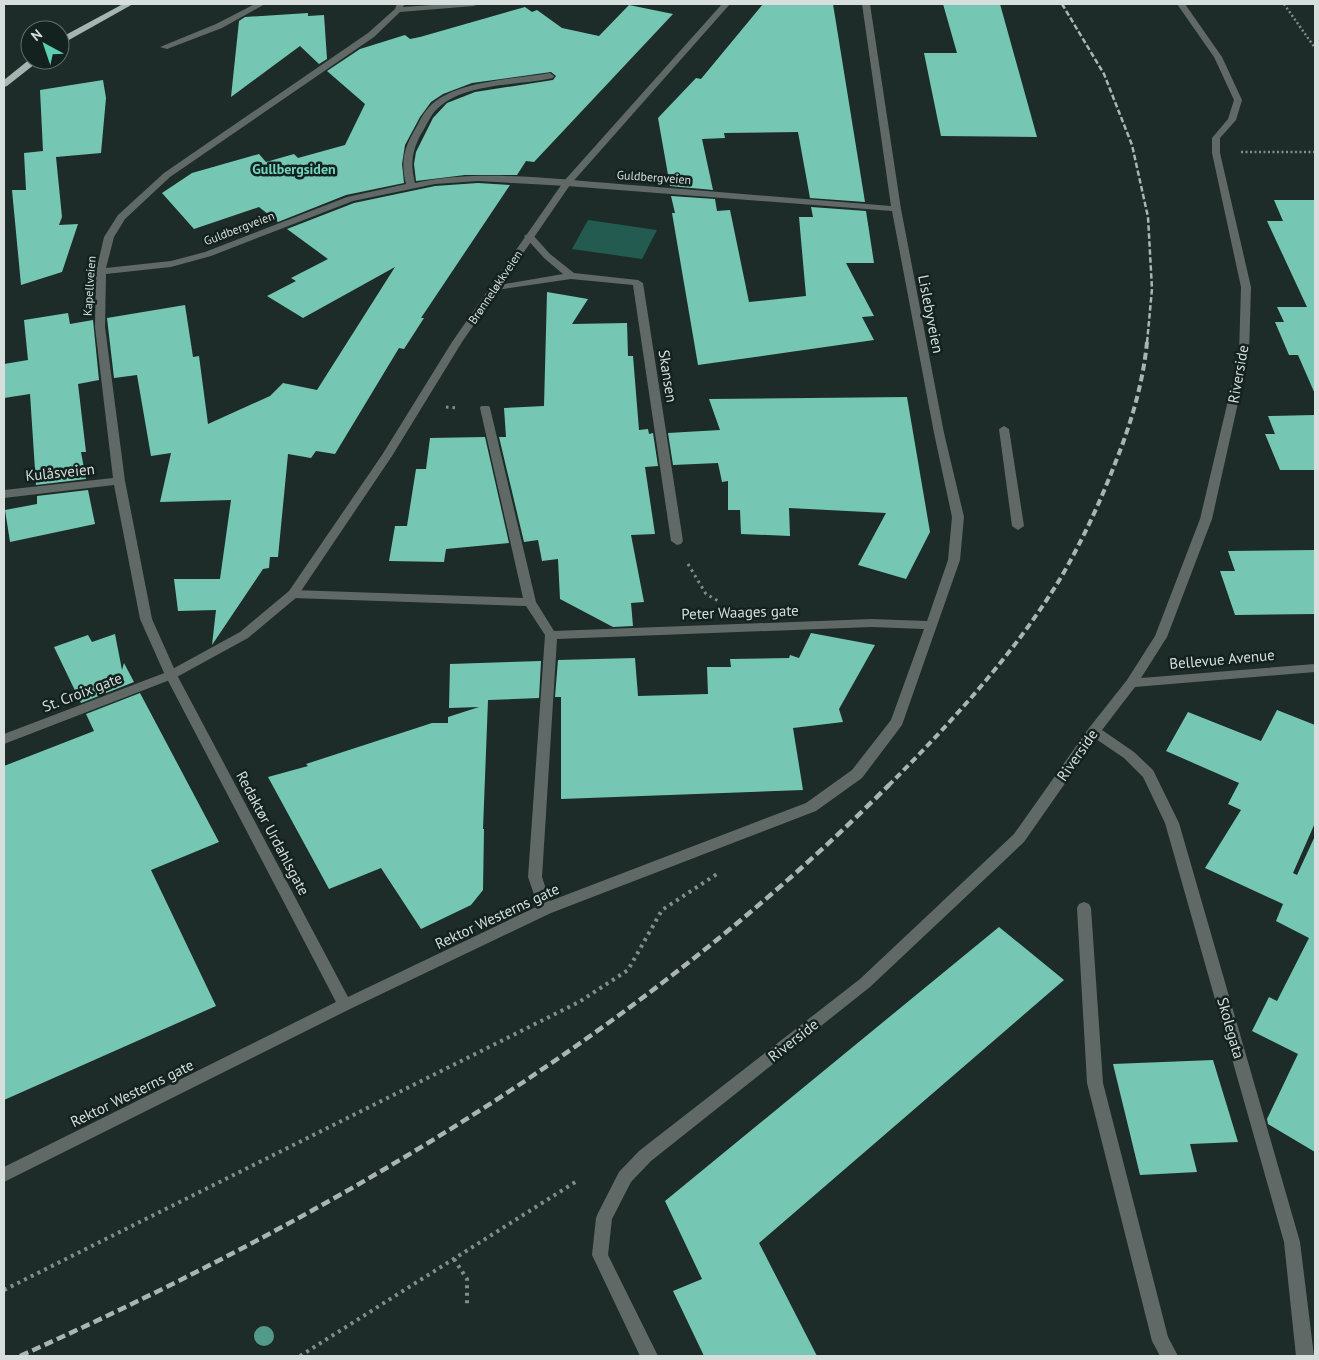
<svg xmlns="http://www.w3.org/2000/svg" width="1319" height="1360" font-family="'PT Sans',sans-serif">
<rect width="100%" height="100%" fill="#1d2c28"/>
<path fill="#235b50" d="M588,220L657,230L642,259L572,249Z"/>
<g fill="#75c7b4">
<path d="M763,4H833L865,202L810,198L798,132L724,133L725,138L702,139L713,190L670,186L658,118L696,78L701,79Z"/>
<path d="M943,4H1000L1037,137L941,136L924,53H957Z"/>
<path d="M629,5L673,14L534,162L526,161L517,175H465L416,181L414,164L416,152L433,118L447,103L475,92L553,80L556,76L551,72L472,83L443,94L431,102L420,117L405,145L402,164L404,183L346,195L278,222L259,207L194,229L162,193L192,173L259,154L266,162L294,154L298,158L345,145L365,104L327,71L360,49L405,35L410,39L420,37L525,7L532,12L537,10L562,28L599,36Z"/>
<path d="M308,13V16L324,15L327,59L319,64L300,46L231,97L239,21L245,17Z"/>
<path d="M103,80L106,98L101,153L56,157L62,217L59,225L78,224L62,272L21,285L12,190H26L24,153L43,151L40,90Z"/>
<path d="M478,183L510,185L421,318H424L404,349L399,348L335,454L316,451L311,458L288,454L278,557H270L269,568L263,569L212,645L216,610L178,611L174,579H220L231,500L160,502L171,453L151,456L137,375L114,378L107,318L185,305L193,357L199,356L208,424L270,396L283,383L317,390L395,267L303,318L267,296L296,281L291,278L328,259L287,229L354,203L435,186Z"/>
<path d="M671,196L715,199L717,211L730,210L749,302L806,296L799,217H813L811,207L866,211L874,263H846L874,316L862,317L874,340L698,365L672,213H675Z"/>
<path d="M1274,200H1315V394L1298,355H1289L1275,322H1284L1277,307H1307L1267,221H1283Z"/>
<path d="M547,292L588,299L572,324L627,323L628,356H633L639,430L648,429L649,434L653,433L658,466L645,467L655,534L631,535L644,602L631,603L633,626L613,627L560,599L558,559L542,561L538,540L524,542L499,437H506L504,408L544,406Z"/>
<path d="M68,313L70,324L93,320L99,380L78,384L86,452H81L86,479L36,485L30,394L4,398V364L28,360L24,320Z"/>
<path d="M907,397L930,532L906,579L858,565L886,513L789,508L790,536L741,534L740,510H728V481L722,482L718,463L673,465L668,433L720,430L709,399Z"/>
<path d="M1315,415V470H1280L1265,434H1275L1268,416Z"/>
<path d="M485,437L509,543L446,549L444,562L389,561L395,526H407L416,469H426L430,438Z"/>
<path d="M88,490L95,524L10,542L5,510L37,504V496Z"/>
<path d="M1315,550V614L1235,615L1220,571H1235L1228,551Z"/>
<path d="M811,633L875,645L839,709L843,722L793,728L803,790L561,799V697H555L558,660L635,658L638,696L708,694L707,667H731L730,659L789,658L790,655L799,658Z"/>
<path d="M115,634L122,670L124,663L134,682L81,703L54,647L88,635L92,642Z"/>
<path d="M541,661L539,698L488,700L483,829H484L483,890L471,905L421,929L381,868L329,889L268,777L308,766L306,764L432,723H448V717L479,707L449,708L450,664Z"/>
<path d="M140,693L219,842L151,870L216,1006L4,1100V766L94,731L86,714Z"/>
<path d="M1277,710L1315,725V823L1293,873L1297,875L1315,836V1152L1268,1124L1267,1119L1298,1054L1252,1031L1269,997L1277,1001L1309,938L1276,921L1283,904L1205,868L1241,810L1228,804L1239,783L1166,751L1188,712L1261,741Z"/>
<path d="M999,927L1064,980L759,1243L817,1356H704L673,1291L702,1279L665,1201Z"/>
<path d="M1213,1060L1238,1142L1190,1144L1197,1172L1140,1175L1113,1064Z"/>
</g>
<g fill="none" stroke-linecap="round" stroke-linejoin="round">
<g stroke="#818d89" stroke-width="2.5" stroke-dasharray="2 2.5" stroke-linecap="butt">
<path d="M1284,4L1315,48"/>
<path d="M1241,152H1315"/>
</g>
<g stroke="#818d89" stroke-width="3" stroke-dasharray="2.5 4" stroke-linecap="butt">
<path d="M446,407L459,408"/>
<path d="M688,564L706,594L720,602"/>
</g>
<g stroke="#818d89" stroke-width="4" stroke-dasharray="3 4.5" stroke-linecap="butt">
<path d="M454,1259L467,1279V1306"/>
<path d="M4,1290L579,1002L628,970L662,910L717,874"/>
<path d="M300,1356L577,1181"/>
</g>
<path fill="#616967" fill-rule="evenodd" d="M1004,426L1009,429L1024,526L1018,530L1012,526L999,429Z"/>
<g fill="#616967" fill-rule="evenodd">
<path d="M255,4H265L222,28L167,49L160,47L216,24Z"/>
<path d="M397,4H405L403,7L447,4H478L474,6L400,12L374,37L170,177L125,219L114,237L106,268L171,261L205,252L347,197L406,184C401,164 403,151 413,133C419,123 423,112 432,104C459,80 516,79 550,73L554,76L553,78C517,86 462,82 435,111C429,118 426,127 421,134C412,151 410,164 415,183C481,169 552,179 619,184C709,191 800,199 891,206L862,4H870L901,209L944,433L964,517L960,560L902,725L862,778L816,811L551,913L350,1009L4,1182V1167L336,1002L165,675L140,619L114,485L4,498V490L113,478L95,327L96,272L104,237L118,215L164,173L368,33L395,9ZM478,181L567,186L892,211L934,433L952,517L948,560L927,621L871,619L554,631L536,602L490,408L489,406H481L480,408L523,598L293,590L287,594L293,598L526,606L545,635L528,877L538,906L348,997L177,675L152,619L125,481L105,327L106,274L171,267L211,256L353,201L435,184ZM871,627L924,629L891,720L852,770L806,803L550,901L542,877L557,639Z"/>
<path d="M1177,4H1185L1222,57L1242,100L1236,120L1220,138V153L1251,287L1249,354L1212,519L1167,637L1141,678L1315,664V672L1135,687L1102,730L1134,752L1153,770L1179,823L1300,1242L1314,1356H1296L1284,1242L1165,823L1143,777L1124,758L1096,739L1024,842L870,987L651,1161L631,1182L612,1219L608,1255L658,1356H640L592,1255L596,1218L598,1213L619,1172L639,1151L860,979L1014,834L1089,728L1127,680L1155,636L1200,519L1239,354L1241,287L1212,153V138L1228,119L1234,100L1214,57Z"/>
<path d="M529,233L532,234L550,254L574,273L638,280L643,283L683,541L681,544L677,545L671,541L633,285L571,279L490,291V287L493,286L563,274L544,258L526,238L524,236Z"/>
<path d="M1084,902L1089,904L1091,908L1103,1083L1168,1337L1178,1356H1160L1152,1341L1087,1083L1077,908L1079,904Z"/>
</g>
<path fill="#616967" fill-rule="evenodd" d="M722,4H730L570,185L462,342L392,456L297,597L248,638L175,678L4,744V734L167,672L240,632L289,591L382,455L452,342L564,181Z"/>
<g fill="#a5b6b1" fill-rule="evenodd">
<path d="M123,4H133L60,45V38Z"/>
<path d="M30,59L40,60L7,86L4,87V80Z"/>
</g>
<path stroke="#aab4b1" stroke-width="2.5" stroke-dasharray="5.5 2.5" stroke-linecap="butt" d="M1062,4L1104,74L1132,145L1148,217L1152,289L1147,343"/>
<path stroke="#aab4b1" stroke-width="4" stroke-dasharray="7 4" stroke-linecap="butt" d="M888,786C949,725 1015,653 1060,579C1081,543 1099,505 1114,466C1130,427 1143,384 1147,342"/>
<path stroke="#aab4b1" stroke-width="4.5" stroke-dasharray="9 4.5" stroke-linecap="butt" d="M20,1356C337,1214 642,1032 889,785"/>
</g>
<circle fill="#529b8b" cx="264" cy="1336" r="10"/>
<g text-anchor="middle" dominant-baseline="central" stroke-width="5" stroke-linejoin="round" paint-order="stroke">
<g font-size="12" fill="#d6dfdc" stroke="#14221f">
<text transform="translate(654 177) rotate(4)">Guldbergveien</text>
<text transform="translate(239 228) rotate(-21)">Guldbergveien</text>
<text transform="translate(89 286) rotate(-86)">Kapellveien</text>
<text transform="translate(495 287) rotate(-56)">Brønneløkkveien</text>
</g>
<g font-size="14" font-weight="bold" fill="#72d7c1" stroke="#14221f">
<text x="294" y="169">Gullbergsiden</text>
</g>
<g font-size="15" fill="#d6dfdc" stroke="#14221f">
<text transform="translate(931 314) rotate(79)">Lislebyveien</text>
<text transform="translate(1238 374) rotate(-80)">Riverside</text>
<text transform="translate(668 376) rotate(81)">Skansen</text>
<text transform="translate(60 472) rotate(-6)">Kulåsveien</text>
<text transform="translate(740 612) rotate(-2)">Peter Waages gate</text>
<text transform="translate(1222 659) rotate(-5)">Bellevue Avenue</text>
<text transform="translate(82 692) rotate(-21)">St. Croix gate</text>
<text transform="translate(1077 755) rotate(-55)">Riverside</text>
<text transform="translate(273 833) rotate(62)">Redaktør Urdahlsgate</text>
<text transform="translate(497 916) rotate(-25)">Rektor Westerns gate</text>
<text transform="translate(1231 1028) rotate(74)">Skolegata</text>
<text transform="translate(793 1040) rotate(-38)">Riverside</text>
<text transform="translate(132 1093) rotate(-26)">Rektor Westerns gate</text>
</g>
</g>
<rect width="1319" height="1360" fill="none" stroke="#d6dfdc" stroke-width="10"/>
<g transform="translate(45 45) rotate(320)"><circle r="24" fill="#14221f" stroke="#626e6b"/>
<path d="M0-4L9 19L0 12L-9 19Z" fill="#5eceb7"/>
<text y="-8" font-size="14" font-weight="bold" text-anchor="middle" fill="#d6dfdc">N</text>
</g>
</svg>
